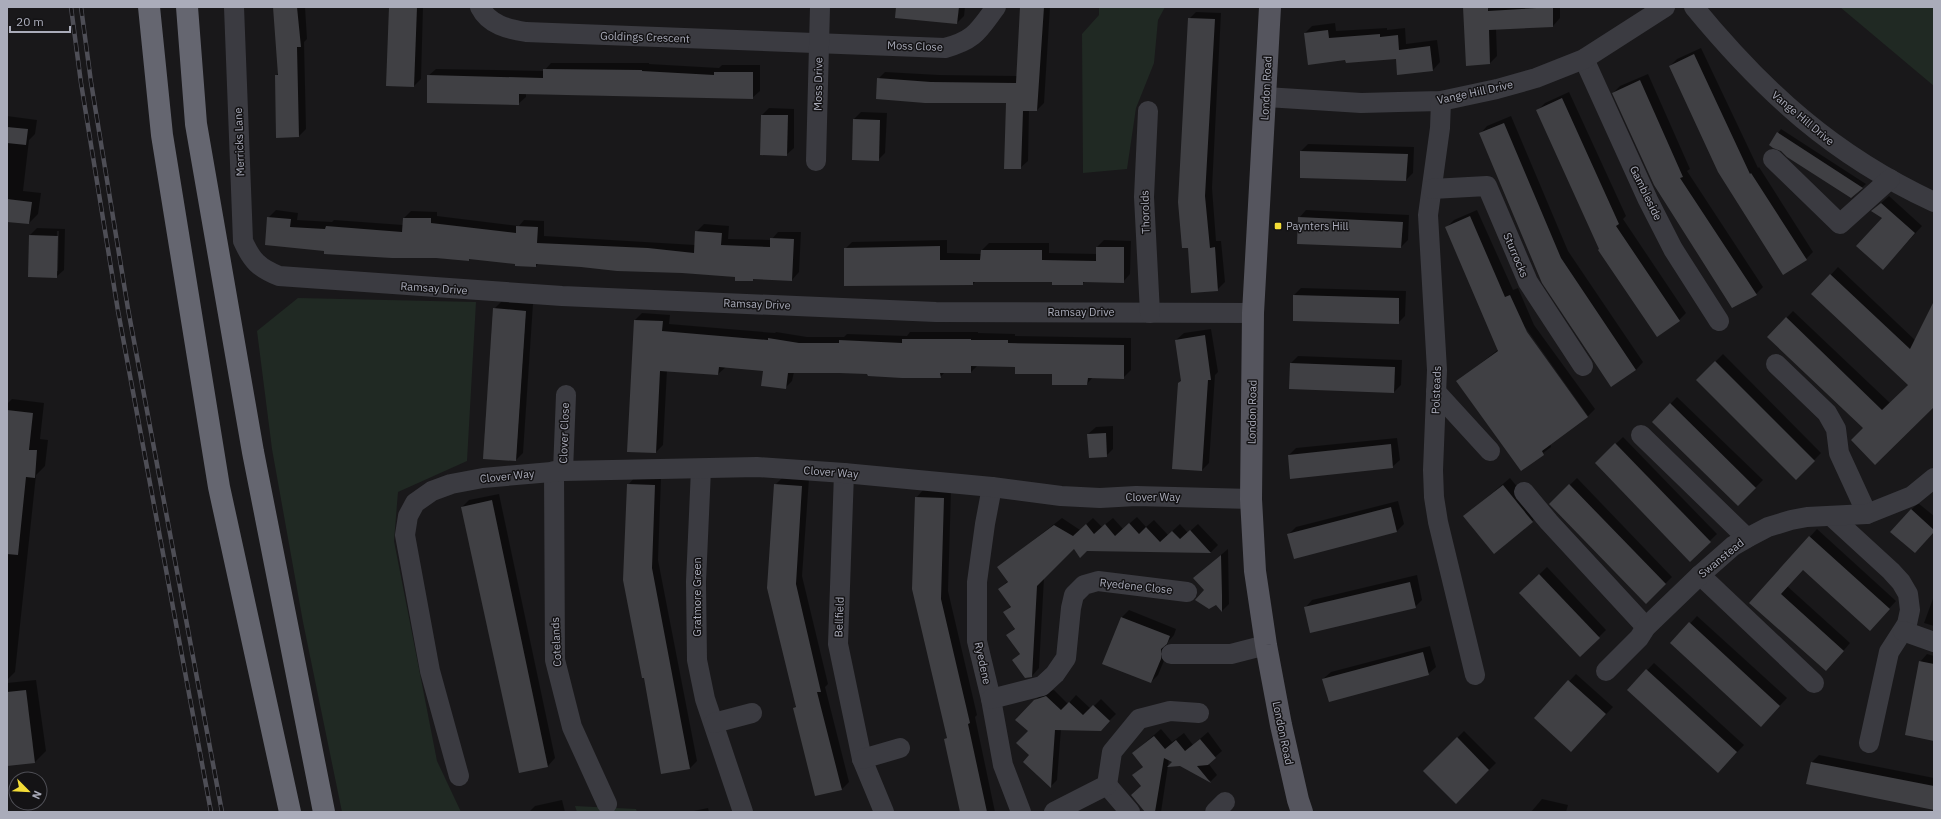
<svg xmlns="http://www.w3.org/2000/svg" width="1941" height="819" font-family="'IBM Plex Sans',sans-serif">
<rect width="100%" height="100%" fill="#19181a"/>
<g fill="#202923">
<path d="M1099,7H1165L1158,20L1154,63L1136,108L1127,169L1083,173L1082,34L1099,15Z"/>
<path d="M1840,7H1934V86Z"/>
<path d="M298,298L476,302L467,461L398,492L394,541L437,761L461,812H342L303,622L272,449L257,331Z"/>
<path d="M575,806L636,809L637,812H577Z"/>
</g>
<g fill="#0007" fill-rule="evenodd">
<path d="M275,7H305L307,39L304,42L306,129L299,136L276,76L279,72Z"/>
<path d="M390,7H423L421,79L414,86Z"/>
<path d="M910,7H965L964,16L957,23Z"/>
<path d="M1021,7H1050L1044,103L1037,110H1029L1028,161L1020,168L1007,102L878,79L885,72L939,75L1017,76Z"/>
<path d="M1464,7H1560V18L1553,26L1496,29L1497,56L1490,63L1467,65Z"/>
<path d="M1196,12L1221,13L1212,188L1216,241H1221L1225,282L1217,290L1192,292L1189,19Z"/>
<path d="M1335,23L1336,31L1387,28V30L1405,28L1406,44L1437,40L1440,62L1433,70L1396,58L1346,59L1305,33L1312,26Z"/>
<path d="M1701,48L1758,168L1759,167L1813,252L1806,259L1670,66L1677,59Z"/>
<path d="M551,63H649V64L719,68L722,65H760V91L752,98L526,94V97L518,104L428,76L436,69L544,71Z"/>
<path d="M1648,74L1690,169L1687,171L1763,287L1756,294L1732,307L1613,93L1620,86Z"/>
<path d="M1569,92L1626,216L1623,219L1686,313L1679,320L1601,249L1538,110L1545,103Z"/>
<path d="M769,108L794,109V148L786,155L762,115Z"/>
<path d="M861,112L887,113L885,153L878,160L854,119Z"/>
<path d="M7,116L37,120L35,134L29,140L23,191L41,193L38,214L29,223L7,221Z"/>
<path d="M1511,116L1568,251L1643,362L1636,370L1612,386L1480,134L1487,126Z"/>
<path d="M1781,129L1866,184L1851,197L1781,150L1770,145Z"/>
<path d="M1308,144L1414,147L1413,173L1406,180L1301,151Z"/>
<path d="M1889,196L1922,226L1890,261L1884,218L1880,204Z"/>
<path d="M276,210L298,213L297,220L332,222L334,220L403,225L404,218L411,211L437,212V216L519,226L524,220L544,221V236L695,245L696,232L704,224L729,226L728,239L771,240L778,232H801L799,272L792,280L755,278L752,280L736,276L539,263L536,266L470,258L469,260L325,250L268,218Z"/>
<path d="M1306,210L1409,215L1408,240L1401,247L1299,218Z"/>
<path d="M1477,210L1513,290L1518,288L1534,325L1595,409L1588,416L1525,327L1523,328L1551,447L1521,470L1457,382L1499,349L1447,227L1454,220Z"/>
<path d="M37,228L65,229L64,270L56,277L30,235ZM57,231H59L58,271H56Z"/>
<path d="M947,240V253L982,254V250L989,243H1049V253L1097,254V247L1104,240L1131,241L1130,274L1123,282L1086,281L1082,284L1053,281H976L973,284L845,249L852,242Z"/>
<path d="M1838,267L1916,341L1934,303V406L1864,428L1768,337L1793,311L1890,403L1909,384L1813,294Z"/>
<path d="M1301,288L1406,291L1405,316L1398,323L1294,295Z"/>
<path d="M501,302L533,304L523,453L516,460L494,309Z"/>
<path d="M642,313L670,315L669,324L775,333L776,332L807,337H844L847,334L907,336L910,332H978V333L1015,334V336L1131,338V370L1123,378L1093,377L1087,384L1053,373L1016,366L978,365L971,372H945L940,377L868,373L794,372L792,381L785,388L764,370L726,367L718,374L667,370L663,445L656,452L635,320Z"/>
<path d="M1211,329L1218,372L1215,375L1209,463L1202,470L1182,380L1176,340L1184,333Z"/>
<path d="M1723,354L1821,453L1796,479L1697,380Z"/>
<path d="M1298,356L1402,360L1401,385L1394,392L1291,363Z"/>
<path d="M1677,397L1763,480L1738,505L1653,422Z"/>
<path d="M12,399L44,403L40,439L48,440L45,466L36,475L15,672L7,680V404Z"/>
<path d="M1113,426V449L1106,456L1088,434L1096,427Z"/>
<path d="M1623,437L1717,534L1690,560L1596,463Z"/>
<path d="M1397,438L1400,460L1392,467L1289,455L1296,448Z"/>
<path d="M635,477L661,479L658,560L697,761L690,768L628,485Z"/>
<path d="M782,478L809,479L802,576L828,684L825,687L849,782L842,789L794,708L796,706L775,485Z"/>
<path d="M1510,478L1539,514L1532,521L1465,516Z"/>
<path d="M1577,478L1672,577L1646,603L1550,504Z"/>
<path d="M923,490L951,491L948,591L977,715L975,717L995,812H961L945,739L948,737L916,498Z"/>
<path d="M499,494L555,758L548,766L520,772L462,507L469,500Z"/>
<path d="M1398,501L1404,524L1397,531L1294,557L1289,534L1296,527Z"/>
<path d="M1918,503L1934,516V532L1911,510Z"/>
<path d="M1137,517L1146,527L1154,520L1168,535L1180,524L1188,533L1198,524L1218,545L1211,552L1087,550L1075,548L1044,578L1039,668L1032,676L1013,660L1021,653L1008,635L1016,627L1005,612L1011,606L999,589L1008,581L999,567L1062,518L1080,530L1093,518L1102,527L1113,518L1123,529Z"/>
<path d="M1817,529L1896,601L1877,622L1803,569L1787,586L1850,643L1833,663L1750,603Z"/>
<path d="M1228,549L1229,604L1222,611L1205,590L1202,571Z"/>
<path d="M1547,567L1606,630L1580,656L1520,593Z"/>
<path d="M1417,575L1422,600L1415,607L1305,608L1312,600Z"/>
<path d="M1934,596V626L1924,623Z"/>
<path d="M1129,610L1176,629L1174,635L1168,642V651L1158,675L1151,682L1103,663L1122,617Z"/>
<path d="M1697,616L1787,698L1768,718L1672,643Z"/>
<path d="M1430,646L1436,667L1428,674L1323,679L1331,672Z"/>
<path d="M1927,654L1934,656V740L1920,662Z"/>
<path d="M1654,663L1744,745L1725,765L1628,690Z"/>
<path d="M1576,674L1613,707L1571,751L1535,718Z"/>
<path d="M36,680L46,751L35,762L7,765V683Z"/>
<path d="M1054,690L1068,704L1076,695L1091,709L1101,699L1116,714L1108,722L1061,729L1057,780L1051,786L1030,755L1029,731L1035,701L1042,693Z"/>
<path d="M1161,729L1172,742L1184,733L1193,745L1208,732L1222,751L1208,763L1217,775L1211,781L1169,759L1161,812H1146L1142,786L1133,775L1144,766L1133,753Z"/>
<path d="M1464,731L1496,763L1456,803L1424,771Z"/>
<path d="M1819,755L1934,778V809L1807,783L1812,762Z"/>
<path d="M1542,799L1568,805L1566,812H1531Z"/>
<path d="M562,800L565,812H529L535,806Z"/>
<path d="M708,808L709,812H689Z"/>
</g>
<g fill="#404044">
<path d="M273,7H297L301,47H297L299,137L276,138L275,75H278Z"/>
<path d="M389,7H417L414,87L386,86Z"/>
<path d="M896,7H959L957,24L895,18Z"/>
<path d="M1020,7H1044L1037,111H1023L1021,169H1004L1006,103H925L876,99L877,78L931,82L1016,83Z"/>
<path d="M1463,7H1488V11L1553,7V27L1489,30L1490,64L1466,66Z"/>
<path d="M1188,18L1215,19L1205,196L1210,248L1215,247L1218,291L1191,293L1188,248H1182L1178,202Z"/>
<path d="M1328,30L1329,38L1380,34V37L1398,35L1399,50L1430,46L1433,71L1397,75L1396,59L1346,63L1345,60L1308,65L1304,33Z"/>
<path d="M1694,54L1750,174L1751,173L1807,260L1783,275L1718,172L1669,66Z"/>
<path d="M543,69L642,70V71L714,75V72H753V99L519,94V105L427,103V75L543,78Z"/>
<path d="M1640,80L1683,177L1680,178L1757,295L1732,308L1654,185L1612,93Z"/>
<path d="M1562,98L1619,224L1616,226L1680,321L1657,337L1598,250L1599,249L1536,110Z"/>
<path d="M761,115H788L787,156L760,155Z"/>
<path d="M853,119L880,120L879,161L852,160Z"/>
<path d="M1504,123L1561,258L1636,370L1611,387L1542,283L1479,133Z"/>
<path d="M7,127L28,129L26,145L7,143Z"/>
<path d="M1777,132L1863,188L1851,198L1787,157L1781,151L1773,148L1769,145Z"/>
<path d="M1300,151L1408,154L1406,181L1300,178Z"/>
<path d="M7,199L32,202L29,224L7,222Z"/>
<path d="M1881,203L1915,233L1883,270L1856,246L1882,218L1871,211Z"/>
<path d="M1470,216L1505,297L1510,295L1527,332L1588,417L1542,451L1544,455L1521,471L1456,381L1498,351L1445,227Z"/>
<path d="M267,217L291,219L290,227L325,229L326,226L402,232L403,218H431V223L516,233V226L538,227L537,243L648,248L694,253L695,231L722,233L721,245L770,247V238L794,239L792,281L753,279V281H735V277L682,273L617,271L581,267L536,264V267L515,266V264L469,259V261L436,258H392L324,254V251L265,245Z"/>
<path d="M1298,217L1403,222L1401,248L1297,244Z"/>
<path d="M29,235L58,236L57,278L28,277Z"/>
<path d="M940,246V260H980L981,250H1042V260L1096,261V247H1124V283L1083,282V285H1052V282H973V285L844,286V248Z"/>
<path d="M1830,274L1910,349L1934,301V407L1875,465L1851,440L1863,428L1767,337L1786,317L1882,410L1908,385L1811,294Z"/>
<path d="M1293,295L1399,298V324L1293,321Z"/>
<path d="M493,308L526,311L516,461L483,459Z"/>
<path d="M634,320L663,321L662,331L768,340V338L799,343H839V340L902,343V339H971V340H1008V343L1124,345V379L1088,378L1087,385H1052V374H1015V367L971,366V373H940L941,378H902L868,376L867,374L839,373H788L786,389L761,386L763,371L719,367L718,375L660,371L656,453L627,452Z"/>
<path d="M1205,335L1211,380H1208L1202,471L1172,469L1178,383L1181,381L1175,340Z"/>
<path d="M1715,361L1815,461L1796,480L1696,380Z"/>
<path d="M1290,363L1395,367L1394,393L1289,389Z"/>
<path d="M1670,403L1756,488L1738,506L1652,422Z"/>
<path d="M7,410L33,413L29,450H37L35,478L26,477L18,555L7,554Z"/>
<path d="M1106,433L1107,457L1089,458L1087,434Z"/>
<path d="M1615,443L1711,542L1690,562L1595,463Z"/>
<path d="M1391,444L1393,468L1290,479L1288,455Z"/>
<path d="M627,484L655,485L652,568L690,769L661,774L644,678H642L623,580Z"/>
<path d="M774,484L802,486L796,584L821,692H817L842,790L815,796L793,708L796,707L767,588Z"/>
<path d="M1569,484L1666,584L1646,604L1549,504Z"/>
<path d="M1503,485L1533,522L1494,554L1463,516Z"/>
<path d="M915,497L944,498L941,599L970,723L968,724L987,812H960L944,739L947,738L912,589Z"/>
<path d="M492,500L548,767L519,773L461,507Z"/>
<path d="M1391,507L1397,532L1294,559L1287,534Z"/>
<path d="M1911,509L1934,530V532L1915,553L1890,532Z"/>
<path d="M1129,523L1139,534L1146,527L1160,542L1172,531L1180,539L1190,530L1211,553L1087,551L1080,558L1074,549L1037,586L1032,677L1025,678L1012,660L1020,654L1006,635L1015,629L1003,612L1011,607L998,589L1008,582L997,567L1054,525L1073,536L1086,524L1094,534L1105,524L1115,536Z"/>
<path d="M1809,536L1890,609L1870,631L1803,570L1781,594L1844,651L1826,671L1749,603Z"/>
<path d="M1221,555L1222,595V612L1216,605L1209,609L1195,600L1204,590L1193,578Z"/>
<path d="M1539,574L1600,638L1580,657L1519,593Z"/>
<path d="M1410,582L1416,608L1310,633L1304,607Z"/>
<path d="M1121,617L1170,636L1167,644L1161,649V659L1151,683L1102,664Z"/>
<path d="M1689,622L1780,706L1761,727L1670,643Z"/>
<path d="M1423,652L1429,675L1329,702L1322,679Z"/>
<path d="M1919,661L1934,664V741L1905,735Z"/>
<path d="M1646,669L1737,752L1718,773L1627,690Z"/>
<path d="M1568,680L1606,714L1571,752L1534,718Z"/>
<path d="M26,690L35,763L7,766V692Z"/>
<path d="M1046,696L1061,710L1069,702L1083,715L1093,705L1110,721L1101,731L1055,730L1051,788L1023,762L1029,755L1016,743L1028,731L1015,720L1034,700Z"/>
<path d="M1154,736L1165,749L1176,740L1185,751L1200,739L1216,758L1208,765L1197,766L1211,783L1180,766L1167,767L1172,762L1164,758L1155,812H1145L1131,795L1141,786L1132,775L1143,767L1132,753Z"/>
<path d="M1457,737L1489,770L1456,804L1423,771Z"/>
<path d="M1811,762L1934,786V810L1806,784Z"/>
</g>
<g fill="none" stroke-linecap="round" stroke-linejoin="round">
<g stroke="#3b3b41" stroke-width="20">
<path d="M234,7L243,241C252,261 259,268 279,276L562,296L936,312L1253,313"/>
<path d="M480,7C489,25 508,29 526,32L945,48C975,40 978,31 996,7"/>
<path d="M1694,7C1764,92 1833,155 1934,202"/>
<path d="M1584,59L1648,200L1673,249L1719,321"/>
<path d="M1266,97L1361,103L1399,102L1441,101L1497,89L1536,78L1584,59L1665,7"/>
<path d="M1441,101L1440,128L1428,215L1437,370L1433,470L1434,497L1438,522L1475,675"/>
<path d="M1148,111L1144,197L1150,313"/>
<path d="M1773,159L1840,224L1890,179"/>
<path d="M816,161L820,7"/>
<path d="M1432,189L1487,186L1528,282L1583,366"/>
<path d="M1776,364L1827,413L1836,429L1839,453L1867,514"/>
<path d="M1436,392L1490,451"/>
<path d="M1641,435L1747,538"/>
<path d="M701,469L696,582L697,660L705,699L743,812"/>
<path d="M554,471L555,660L572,727L607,804"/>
<path d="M563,471L566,395"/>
<path d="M844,473L838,644L862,759L884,812"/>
<path d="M992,487L985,524L977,582V641L991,699L1003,765L1021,812"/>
<path d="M1524,492L1549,522L1646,627"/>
<path d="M1831,516L1891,571L1901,582L1908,594L1910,610L1907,624L1889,652L1869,743"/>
<path d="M1700,575L1814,683"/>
<path d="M1903,631L1934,642"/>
<path d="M1171,654H1231L1266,645"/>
<path d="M1606,671L1639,638L1646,627L1700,575L1733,546L1747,538L1768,527L1791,520L1807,517L1867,514L1912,496L1934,478"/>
<path d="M991,699L1042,686L1055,674L1066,658L1071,608L1074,595L1084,585L1098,581L1187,592"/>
<path d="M714,723L752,713"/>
<path d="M862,759L900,748"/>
<path d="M459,776L430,671L405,535L408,516L415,503L432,491L451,484L483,478L563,471L757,467L844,473L992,487L1061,496L1100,498L1136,496L1251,499"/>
<path d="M1107,785L1130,812"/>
<path d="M1054,812L1107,785L1112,752L1139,719L1170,711L1199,713"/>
<path d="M1215,812L1225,802"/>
</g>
<path stroke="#55555e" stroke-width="22" d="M1270,7L1253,313L1251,499L1255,571L1266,645L1281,725L1298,800L1302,812"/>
<g stroke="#656670" stroke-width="22">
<path d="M149,7L162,135L219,487L290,812"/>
<path d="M187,7L196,124L253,452L324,812"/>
</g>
<defs>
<g id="rail">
<path d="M71,7L81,83L118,311L211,812"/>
<path d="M81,7L91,82L128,309L222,812"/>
</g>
</defs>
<use href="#rail" stroke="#4e4e56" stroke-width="4.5"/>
<use href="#rail" stroke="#141315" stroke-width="3" stroke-dasharray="9" stroke-linecap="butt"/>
</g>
<rect fill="#f3dc37" stroke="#141315" stroke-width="1.5" x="1274" y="222" width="8" height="8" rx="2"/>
<g text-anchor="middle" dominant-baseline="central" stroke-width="3" stroke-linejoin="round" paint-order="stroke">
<g font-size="11" fill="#aaacba" stroke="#141315">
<text transform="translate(645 37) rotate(2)">Goldings Crescent</text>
<text transform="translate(915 46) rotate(2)">Moss Close</text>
<text transform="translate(818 84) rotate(-89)">Moss Drive</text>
<text transform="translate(1266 88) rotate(-87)">London Road</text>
<text transform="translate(1475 92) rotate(-12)">Vange Hill Drive</text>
<text transform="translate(1803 118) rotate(40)">Vange Hill Drive</text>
<text transform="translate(239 142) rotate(-92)">Merricks Lane</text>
<text transform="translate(1646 193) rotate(64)">Gambleside</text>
<text transform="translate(1145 212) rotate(-92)">Thorolds</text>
<text transform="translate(1516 255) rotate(67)">Sturrocks</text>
<text transform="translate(434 288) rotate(4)">Ramsay Drive</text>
<text transform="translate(757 304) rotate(2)">Ramsay Drive</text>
<text x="1081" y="312">Ramsay Drive</text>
<text transform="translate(1436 390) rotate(-88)">Polsteads</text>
<text transform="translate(1252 412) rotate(-89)">London Road</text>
<text transform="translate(564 433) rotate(-88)">Clover Close</text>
<text transform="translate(831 472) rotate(4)">Clover Way</text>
<text transform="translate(507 476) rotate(-6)">Clover Way</text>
<text x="1153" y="497">Clover Way</text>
<text transform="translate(1721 558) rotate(-39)">Swanstead</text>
<text transform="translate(1136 586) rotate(6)">Ryedene Close</text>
<text transform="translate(697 597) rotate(-90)">Gratmore Green</text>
<text transform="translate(839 617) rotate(-88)">Bellfield</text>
<text transform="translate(556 642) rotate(-93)">Cotelands</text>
<text transform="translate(983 663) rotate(78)">Ryedene</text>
<text transform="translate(1283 733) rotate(78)">London Road</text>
</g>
<g font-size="11" fill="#aaacba" stroke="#141315" text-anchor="start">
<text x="1286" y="226">Paynters Hill</text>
</g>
</g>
<rect width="1941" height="819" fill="none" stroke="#aaacba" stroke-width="16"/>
<g transform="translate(28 791) rotate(114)"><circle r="19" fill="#141315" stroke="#505057"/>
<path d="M0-3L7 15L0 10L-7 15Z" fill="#f3dc37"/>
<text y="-6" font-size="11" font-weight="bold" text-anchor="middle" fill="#aaacba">N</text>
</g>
<path d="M10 26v6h60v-6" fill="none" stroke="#aaacba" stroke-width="2"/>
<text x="16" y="26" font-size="12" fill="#aaacba" stroke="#141315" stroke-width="3" paint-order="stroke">20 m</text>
</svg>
